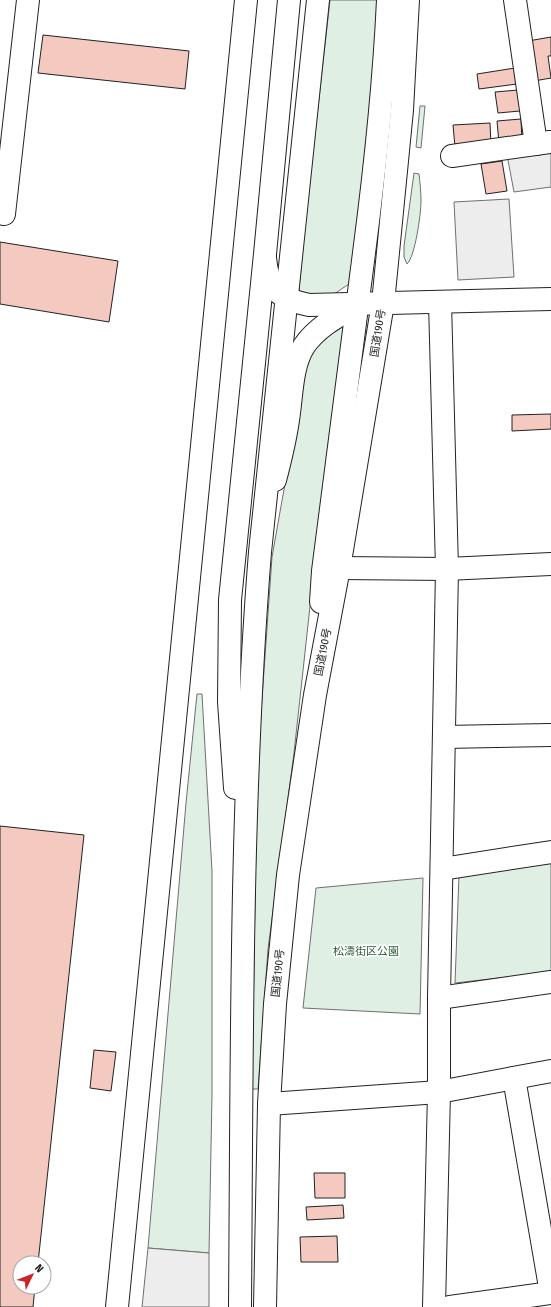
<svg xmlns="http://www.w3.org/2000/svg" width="551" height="1307" font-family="'Fira Sans Condensed','Noto Sans JP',sans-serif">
<rect width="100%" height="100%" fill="#fff"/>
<g fill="#e0efe3" stroke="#6f6f6f">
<path d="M330,0H378L375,56L352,282L334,294L304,295L299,290L306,215Z"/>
<path d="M420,106H425L421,148L416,147Z"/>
<path d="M414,173L419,174C420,183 421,192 421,201C421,214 415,257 407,264L404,257V246Z"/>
<path d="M349,318L313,579L294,753L268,949L258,1089H252L257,770L272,557L294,433L300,374L318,343Z"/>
<path d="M197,694H202L212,871V1095L209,1253L148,1248L186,803Z"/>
<path d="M551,862V972L455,983L459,875Z"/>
<path d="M423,878L420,1014L303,1008L316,888Z"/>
</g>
<g fill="#ededed" stroke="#6f6f6f">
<path d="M551,148V187L514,192L507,155Z"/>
<path d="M509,199L514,277L458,280L454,202Z"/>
<path d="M148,1248L209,1253V1307H142Z"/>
</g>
<g fill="#f3c9c0" stroke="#222">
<path d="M43,35L189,51L185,89L38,73Z"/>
<path d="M551,37V56H548L551,78L534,81L528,41Z"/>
<path d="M515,68L517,84L479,89L477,74Z"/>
<path d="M518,90L520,111L498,113L495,92Z"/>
<path d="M521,119L522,141L499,143L497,121Z"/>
<path d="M490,123L491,145L455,147L453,125Z"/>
<path d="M502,161L507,191L486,194L481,164Z"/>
<path d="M0,242L118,261L109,322L0,304Z"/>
<path d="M551,414V429L512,431V415Z"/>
<path d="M0,826L84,835L38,1263H20V1287H35L33,1307H0Z"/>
<path d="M94,1050L116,1052L111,1091L90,1088Z"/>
<path d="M314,1173H345V1198H315Z"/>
<path d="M343,1205L344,1218L307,1220L306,1207Z"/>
<path d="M337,1236L338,1262H301L300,1237Z"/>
</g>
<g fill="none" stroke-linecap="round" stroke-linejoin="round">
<defs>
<g id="minor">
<path d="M515,0L536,144"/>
<path d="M452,156L550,142"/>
<path d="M0,213L4,214L28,0"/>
<path d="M265,258C268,289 279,299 309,305L551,299"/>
<path d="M275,480C280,461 285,441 288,420C292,396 291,367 304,346C317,327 338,316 357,305"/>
<path d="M339,568L447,569L551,564"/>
<path d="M444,737L551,735"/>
<path d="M442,869L551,852"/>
<path d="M439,998L551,982"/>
<path d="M514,1078L551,1293"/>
<path d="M269,1104L439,1092L551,1071"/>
<path d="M117,1307L246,0"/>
<path d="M434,1307L439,1092V998L447,569L440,302"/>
<path d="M450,1307L551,1293"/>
</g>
<g id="highway">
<path d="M321,602L323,571C337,465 351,359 364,253C375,169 384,85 388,0"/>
<path d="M235,788L229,702L230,600L265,254L289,0"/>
<path d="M240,1307C242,1055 240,803 260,552L318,0"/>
<path d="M265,1307L269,1104L275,1004L288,875L315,695L339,568L383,303L402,110L408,0"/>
</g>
</defs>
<use href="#minor" stroke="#222" stroke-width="24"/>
<use href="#highway" stroke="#222" stroke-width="24"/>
<use href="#minor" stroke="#fff" stroke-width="22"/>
<use href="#highway" stroke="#fff" stroke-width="22"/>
</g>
<g text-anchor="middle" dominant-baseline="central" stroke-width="3" stroke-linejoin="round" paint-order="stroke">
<g font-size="11" fill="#222" stroke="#fff">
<text transform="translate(378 333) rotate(-81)">国道190号</text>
<text transform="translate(323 652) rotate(-79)">国道190号</text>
<text transform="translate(278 973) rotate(-84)">国道190号</text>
</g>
<g font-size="11" fill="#2f5e38" stroke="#fff">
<text x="366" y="951">松濤街区公園</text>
</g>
</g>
<g transform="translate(32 1275) rotate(47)"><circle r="19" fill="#ffffff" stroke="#a7a7a7"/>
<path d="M0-3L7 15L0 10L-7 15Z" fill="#c62828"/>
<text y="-6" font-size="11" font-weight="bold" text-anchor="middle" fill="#222222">N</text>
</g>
</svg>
